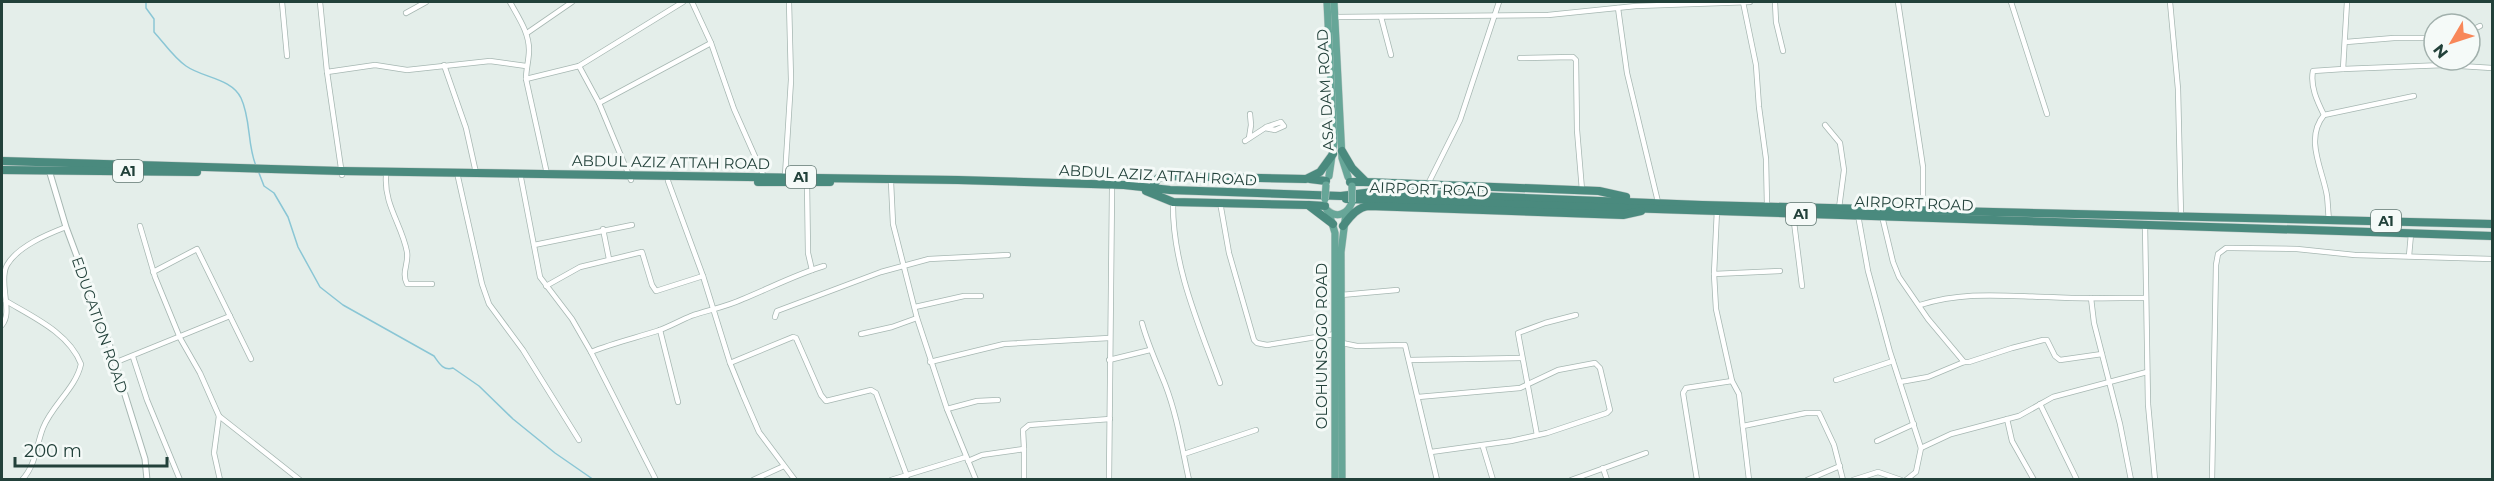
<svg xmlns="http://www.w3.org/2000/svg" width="2494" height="481" font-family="Montserrat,sans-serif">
<rect width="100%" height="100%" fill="#e4eeea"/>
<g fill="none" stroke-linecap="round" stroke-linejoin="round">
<g stroke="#8ac6d5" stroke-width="1.5">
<path d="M146,2V8L154,19V32C164,43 174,58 186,66C203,78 231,78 241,98C251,119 247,144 256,166"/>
<path d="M259,173L264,186L274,193L288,217L298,247L320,287L343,305L434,356C439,363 443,371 453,368L479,386L513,419L555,453L594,480"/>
</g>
<defs>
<g id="minor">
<path d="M282,2L287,56"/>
<path d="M320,2L327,72L342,175"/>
<path d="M510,2C518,17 529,32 529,50C529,60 526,69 526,79L547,174"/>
<path d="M692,2L711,43L734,109L765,179"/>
<path d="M1743,2L1756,65L1759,107L1766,159L1767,205"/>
<path d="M1775,2L1776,22L1783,51"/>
<path d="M1898,2L1923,167V210"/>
<path d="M2011,2L2047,114"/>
<path d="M2170,2L2178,89L2181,216"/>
<path d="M1618,8L1627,73L1658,202"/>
<path d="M406,13L426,2"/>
<path d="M1335,17L1548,15L1636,6L1750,2"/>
<path d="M1381,17L1391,55"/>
<path d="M2470,31L2480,26"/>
<path d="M527,33L572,2"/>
<path d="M2346,42L2394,38H2434"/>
<path d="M1520,58L1573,57L1576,60L1577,130L1582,190"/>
<path d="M444,65L466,128L476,173"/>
<path d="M579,66L599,103L631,180"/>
<path d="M2343,69L2445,65L2492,68"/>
<path d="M327,72L375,65L407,70L490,61L526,66"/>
<path d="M526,79L579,66L683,2"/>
<path d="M599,103L711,43"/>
<path d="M2324,115L2414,96"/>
<path d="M1825,125L1840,143L1844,170L1839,208"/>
<path d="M1249,138L1251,125L1250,114"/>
<path d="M1245,141L1265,128L1266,127L1281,122L1284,126L1275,130L1265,128"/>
<path d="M386,176C384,205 402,225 407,252C409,264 401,272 407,284H432"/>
<path d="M785,176L791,80L789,2"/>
<path d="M458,177L482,284L489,304L523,350L579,440"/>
<path d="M521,178L540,277L572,319L591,352L656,480"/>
<path d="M668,181L703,276L730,363L743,395L759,432L795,480"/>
<path d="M891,182L893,224L917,318L947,409L976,480"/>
<path d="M807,183L808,253L812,270"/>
<path d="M1427,186L1460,120L1499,2"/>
<path d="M1173,202C1172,265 1199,325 1220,383"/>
<path d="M1220,202L1229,253L1254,340L1257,343L1267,345L1335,334"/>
<path d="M1717,210L1714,274L1716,309L1732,381L1739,394L1749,480"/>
<path d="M1793,214L1802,286"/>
<path d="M1858,215L1868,271L1890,352L1921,448L1916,472L1906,480"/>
<path d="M1882,216L1893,262L1899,277L1928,319L1964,362"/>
<path d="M2329,220C2328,212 2328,204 2327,196C2323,170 2304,139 2324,115C2317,101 2310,86 2313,71L2343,69L2347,2"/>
<path d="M2145,224L2148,404L2155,480"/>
<path d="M140,226L155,277L180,338L200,373L219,416L300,480"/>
<path d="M603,229L609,259"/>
<path d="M534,245L632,225"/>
<path d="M2409,256L2411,234"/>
<path d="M153,272L197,249L251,359"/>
<path d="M1714,274L1780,271"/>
<path d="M546,286L580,267L642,252L652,285L656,291L703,276"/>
<path d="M1341,295L1397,290"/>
<path d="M2091,298L2094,323L2120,424L2131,480"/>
<path d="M6,301C33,317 69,333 81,364C76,388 52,405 43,428C36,446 36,465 22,480"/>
<path d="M1920,305C1965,291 2003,296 2048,297C2081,299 2113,298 2145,298"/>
<path d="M915,307L964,296H981"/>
<path d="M775,317L777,311L881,272L929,259L1008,255"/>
<path d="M1142,323C1148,345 1157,364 1165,384C1177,415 1182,448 1189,480"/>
<path d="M2,325C9,316 6,305 5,293C4,285 3,272 7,265C18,246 48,234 66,227"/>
<path d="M660,330L678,402"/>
<path d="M861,334L892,327L917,318"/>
<path d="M1342,343L1357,346L1405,345L1437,480"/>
<path d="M591,352C613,343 635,338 657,331C669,327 679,321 691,316C708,310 726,307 743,299C770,288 797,274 824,266"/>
<path d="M133,357L147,400L180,480"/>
<path d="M1109,360L1150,350"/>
<path d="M1409,360L1522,358"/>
<path d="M930,362L1004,344L1109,338"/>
<path d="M114,363L230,316"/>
<path d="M730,363L793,337L796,338L821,395L826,401L871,390L876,393L907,476"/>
<path d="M1836,380L1893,361"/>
<path d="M1900,382L1928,377L1964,362H1969L2012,348L2043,340H2047L2055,356L2060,360L2102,354"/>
<path d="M1418,397L1520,388L1558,370L1595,363L1600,368L1609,406L1610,410L1607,413L1547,433L1511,441L1431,452"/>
<path d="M2040,404L2077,480"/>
<path d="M947,409L977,401L998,400"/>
<path d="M219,416L214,453L220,480"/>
<path d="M2007,419L2012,441L2034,480"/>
<path d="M1743,426L1806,413H1819L1834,445L1843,480"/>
<path d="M1537,435L1518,333L1545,323L1576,315"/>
<path d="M1877,441L1914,424"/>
<path d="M1483,447L1493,480"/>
<path d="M1921,448L1951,434L2019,416L2053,397L2147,372"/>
<path d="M1024,449L1023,430L1029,425L1110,419"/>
<path d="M1184,454L1256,430"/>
<path d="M968,461L982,455L1024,449V480"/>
<path d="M1603,468L1607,480"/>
<path d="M753,480L784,466"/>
<path d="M891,480L966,457"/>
<path d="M1109,480L1112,190"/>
<path d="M1571,480L1646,453"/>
<path d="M1697,480L1683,393L1686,388L1732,381"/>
<path d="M1807,480L1840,466"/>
<path d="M1853,480L1878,472L1901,480"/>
<path d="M2212,480L2216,265L2218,254L2226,248H2233L2297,249L2355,255L2492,259"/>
</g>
<path id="tertiary" d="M49,170L66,227L107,337L145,459L147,480"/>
<g id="primary">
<path d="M1327,2L1334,142L1329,176"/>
<path d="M1334,2L1342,158L1348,177"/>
<path d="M1327,210C1337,219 1348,214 1352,202"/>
<path d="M1329,213L1335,233V480"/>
<path d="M1342,480L1341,252L1346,213"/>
</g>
<g id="trunk">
<path d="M1342,151L1352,168L1366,182L1599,191L1626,197"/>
<path d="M2,161L341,171L958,180L1124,185L1170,190L1341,196L1373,192L1702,205L2492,224"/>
<path d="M2,170L197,172"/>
<path d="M1310,179L1326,181"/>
<path d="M758,182H830"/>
<path d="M1350,182H1366"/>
<path d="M1152,188L1158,178L1165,176L1306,179L1320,172L1333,154"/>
<path d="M1146,191L1173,202L1308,205L1333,224"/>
<path d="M1346,199L2492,236"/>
<path d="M1309,205L1325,206"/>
<path d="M1343,226C1350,217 1357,207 1369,206L1623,215L1641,211"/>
</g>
</defs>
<use href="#minor" stroke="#a6b7b2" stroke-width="6"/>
<use href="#tertiary" stroke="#a6b7b2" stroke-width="7"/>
<use href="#primary" stroke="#c1cac8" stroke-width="8"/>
<use href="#trunk" stroke="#c1cac8" stroke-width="9"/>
<use href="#minor" stroke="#fff" stroke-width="4.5"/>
<use href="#tertiary" stroke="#fff" stroke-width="5"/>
<use href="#primary" stroke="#67a698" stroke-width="7"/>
<use href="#trunk" stroke="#4a8a7e" stroke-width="8"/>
<defs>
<g id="primary-bridge">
<path d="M1352,186V202"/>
<path d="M1325,199L1326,185"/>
</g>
</defs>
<use href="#primary-bridge" stroke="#c1cac8" stroke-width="8" stroke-linecap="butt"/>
<use href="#primary-bridge" stroke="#67a698" stroke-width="7"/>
</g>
<g text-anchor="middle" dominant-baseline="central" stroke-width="6" stroke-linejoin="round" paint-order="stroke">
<g fill="#f5faf8" stroke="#617873" stroke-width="1.5">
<rect x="113" y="160" width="30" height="22" rx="4.5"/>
<rect x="786" y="166" width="30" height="22" rx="4.5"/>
<rect x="1786" y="203" width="30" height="22" rx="4.5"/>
<rect x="2371" y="210" width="30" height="22" rx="4.5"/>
</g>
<g font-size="14" font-weight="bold" fill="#22413a">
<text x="128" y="171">A1</text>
<text x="801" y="177">A1</text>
<text x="1801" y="214">A1</text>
<text x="2386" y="221">A1</text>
</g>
<g font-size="15" fill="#22413a" stroke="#f5faf8">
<text transform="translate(1325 90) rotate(-93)">ASA DAM ROAD</text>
<text transform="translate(671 162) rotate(1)">ABDUL AZIZ ATTAH ROAD</text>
<text transform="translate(1158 175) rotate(3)">ABDUL AZIZ ATTAH ROAD</text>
<text transform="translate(1429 189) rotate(2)">AIRPORT ROAD</text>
<text transform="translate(1914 203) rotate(2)">AIRPORT ROAD</text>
<text transform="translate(100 325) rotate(71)">EDUCATION ROAD</text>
<text transform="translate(1321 346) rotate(-90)">OLOHUNSOGO ROAD</text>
</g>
</g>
<rect width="2494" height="481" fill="none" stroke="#22413a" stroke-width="6"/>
<g transform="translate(2452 42) rotate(231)"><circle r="28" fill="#f5faf8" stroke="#a1b0ac" stroke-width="1.5"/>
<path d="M0-4.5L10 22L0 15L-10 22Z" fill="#f88759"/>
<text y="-9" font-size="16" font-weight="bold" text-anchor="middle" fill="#22413a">N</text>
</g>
<path d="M15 457v9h152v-9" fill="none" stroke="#22413a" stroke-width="3"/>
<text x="24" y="457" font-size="18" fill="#22413a" stroke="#f5faf8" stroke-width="4.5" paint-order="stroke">200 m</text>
</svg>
